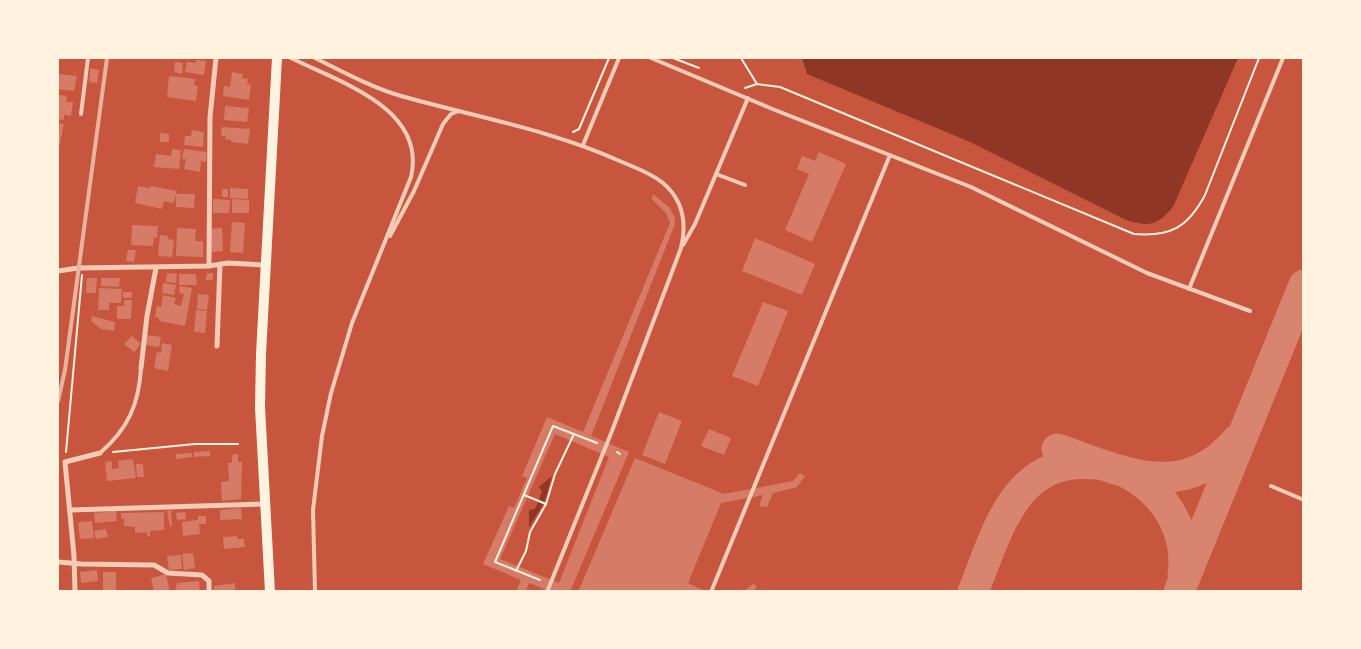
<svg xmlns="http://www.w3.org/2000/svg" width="1361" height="649" font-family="Spectral,serif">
<rect width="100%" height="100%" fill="#c8553d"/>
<g fill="#8f3625">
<path d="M802,58H1238L1173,207C1157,226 1149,227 1126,220L970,142L807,74Z"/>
<path d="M552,476L544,503L529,527V510L535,509L542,492L539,487Z"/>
</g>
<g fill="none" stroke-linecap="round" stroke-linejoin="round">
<g stroke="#d8846e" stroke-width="31">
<path d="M1057,449C1123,471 1182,504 1237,440"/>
<path d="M1129,474C1166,494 1189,532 1183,575"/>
<path d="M973,592C997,533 1014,456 1095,464"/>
<path d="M1179,592L1304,285"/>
</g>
</g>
<g fill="#d67c66" fill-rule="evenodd">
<path d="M196,60L206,61L204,75L185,72L187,62L196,63Z"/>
<path d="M175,62L183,63L182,74L174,72Z"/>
<path d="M90,68L99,70L97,83L89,82Z"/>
<path d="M232,72L243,74L242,78L248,79L247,84L251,85L249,100L223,96L224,86L230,87Z"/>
<path d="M59,74L77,76L74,91L58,89Z"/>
<path d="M169,76L195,79L194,85L198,86L196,101L167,97Z"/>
<path d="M58,95L67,96L66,102H73L71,116L64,115V120L58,119Z"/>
<path d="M225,106L249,108L247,122L224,120Z"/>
<path d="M58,123L64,124L59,148H58Z"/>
<path d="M222,127L250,129L248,144L231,142V140L225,139L226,136H221Z"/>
<path d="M192,130L204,132L203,147L184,145L185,136H191Z"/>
<path d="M160,133L169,134V142H160Z"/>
<path d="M172,149L181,150L179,169L154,167L156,154L171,156Z"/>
<path d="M184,149L207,152L206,162L201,161L200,172L184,169L186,159H182Z"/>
<path d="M819,152L846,164L812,242L785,230L809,174L797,169L802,156L815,161Z"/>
<path d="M138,186L149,188L151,186L177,191L174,203L164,201L162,209L135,203Z"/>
<path d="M230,188L248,189V199L230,198Z"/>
<rect x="222" y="189" width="6" height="8"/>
<path d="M176,194H195L194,208L176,207Z"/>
<path d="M653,194L670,208L675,218V224L591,436L629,452L570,592H552L529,583L525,592H516L521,580L483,564L509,506L514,508L527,478L522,476L547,417L583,432L670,223L666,213L652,199ZM555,434L609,457L559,583L500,559Z"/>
<path d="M213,199L230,200L229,213H213Z"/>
<path d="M232,199L249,200V213H232Z"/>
<path d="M232,222L245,223L243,253L230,252Z"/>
<path d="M132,225L158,226L157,238L154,237L153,246L131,245Z"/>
<path d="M177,228L196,229L195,241H203V257L176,256Z"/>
<path d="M222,228L223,251L211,252L210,229Z"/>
<path d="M160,235L168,236V239L174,240L172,257L158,256Z"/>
<path d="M755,238L815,264L802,295L742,271Z"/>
<path d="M128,250H136L134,262L126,261Z"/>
<path d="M167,273L177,274L176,283L166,282Z"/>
<path d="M207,273H213V280H206Z"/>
<path d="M179,274H196L197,285H179Z"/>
<path d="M87,278H97L96,293H86Z"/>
<path d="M101,278H120L119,287L101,286Z"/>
<path d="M163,283L176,285L174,295L162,293Z"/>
<path d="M180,286L192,288L185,326L159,321V318L155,317L157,306L161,307L163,295L176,298L174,304L181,306L184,294L179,293Z"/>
<path d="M99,288L122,289L121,303H109V310H98Z"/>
<path d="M123,292H132L131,298H123Z"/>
<path d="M198,294L209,295L207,310L197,309Z"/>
<path d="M124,300H132L131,319H117V306H124Z"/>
<path d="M763,302L788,311L758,386L732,376Z"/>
<path d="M196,310L207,311L205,333L194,332Z"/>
<path d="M92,316L115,322L114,331L101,329L91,321Z"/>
<path d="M147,335L161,337L159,347L145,345Z"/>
<path d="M132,336L141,344L134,352L124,344Z"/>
<path d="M162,343L172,345L168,371L154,368L157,352L161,353Z"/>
<path d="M659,412L682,421L665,464L642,455Z"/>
<path d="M709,429L731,438L724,455L701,446Z"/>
<path d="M210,451V456L194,457V452Z"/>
<path d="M192,453V457L176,459V454Z"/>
<path d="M238,454V462H242L241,499L222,501L221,482L229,481L228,463H232V455Z"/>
<path d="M635,458L724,494L793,481L800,473L805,476L797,487L773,493L767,507L759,506L763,495L721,503L688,583L707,592H584L579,590Z"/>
<path d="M133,459L136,478L107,481L105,462L112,461V469L119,468L118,461Z"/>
<path d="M136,464H143L144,477H137Z"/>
<path d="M241,508L242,519L220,520V510Z"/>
<path d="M171,510L172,526L170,527L167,511Z"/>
<path d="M116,511L117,521L95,523L94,513Z"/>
<path d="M164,512V530L150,531V536L147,537V532L135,533V527L124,526V518L121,519V513Z"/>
<path d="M185,512L186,519L177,520L176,513Z"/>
<path d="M198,516H206V524H199L200,534L183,536L182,522L198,520Z"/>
<path d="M92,521L94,538L80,539L78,522Z"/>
<path d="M106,529L108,537L96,539L94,531Z"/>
<path d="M237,536V539H244L245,547L224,549L223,537Z"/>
<path d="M193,553L195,568L184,570L182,554Z"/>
<path d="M181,555L182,569L169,570L167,556Z"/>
<path d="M97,570L98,581L81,583L80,572Z"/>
<rect x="103" y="572" width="13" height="20"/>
<path d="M166,574L170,592H154L151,578Z"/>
<path d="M199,581L200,592H175L177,583Z"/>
<path d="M235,583V592H214V586Z"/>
<path d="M753,584L757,586L753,592H743Z"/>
</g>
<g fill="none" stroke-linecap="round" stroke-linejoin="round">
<g stroke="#fff3e0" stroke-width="2">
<path d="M673,58L699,68"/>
<path d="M741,58L757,84"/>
<path d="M745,88L757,84L780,87L1134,234C1171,237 1188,227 1205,195L1259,58"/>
<path d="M573,132L579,129L609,58"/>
<path d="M66,452L82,275"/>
<path d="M113,452L195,444H238"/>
<path d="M617,452L620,454"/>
<path d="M524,495L546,504"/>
<path d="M516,571L526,551L530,532L546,504L555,474L573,436"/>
<path d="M540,580L495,562L553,426L597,443"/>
</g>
<g stroke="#f1ccb7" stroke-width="4">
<path d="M291,58C339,82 427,108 411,177L352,323L331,393L322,436L313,510L315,592"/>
<path d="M315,58C343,72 371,87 401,96C476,117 552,130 622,162C636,168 651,173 663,183C683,200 687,223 681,248L612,431L547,592"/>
<path d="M651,58L775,110L971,187L1147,273L1250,311"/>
<path d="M81,114L88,58"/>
<path d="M583,145L619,58"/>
<path d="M716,174L745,185"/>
<path d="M390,236L414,191L443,124L451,114L459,111"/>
<path d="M683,245L695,224L748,98"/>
<path d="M1189,289L1283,58"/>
<path d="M100,453C128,429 139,404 141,368"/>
<path d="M1271,486L1304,500"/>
<path d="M711,592L890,155"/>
</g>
<g stroke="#f1ccb7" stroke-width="5">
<path d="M209,266L210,117L216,58"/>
<path d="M58,271L78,268L209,266L228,263L264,265"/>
<path d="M217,346L220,264"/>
<path d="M141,368L147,316L156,268"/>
<path d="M70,510L266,504"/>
<path d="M58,562L82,564L154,565L168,573L202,575L209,581V592"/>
<path d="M75,592L74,556L65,462L100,453"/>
</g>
<path stroke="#fff3e0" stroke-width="10" d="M270,592L260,407L261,354L277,58"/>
<path stroke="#e9b49f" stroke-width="4" d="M58,401L65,370L107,58"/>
</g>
<rect width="1361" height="649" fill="none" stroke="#fff3e0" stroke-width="118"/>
</svg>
